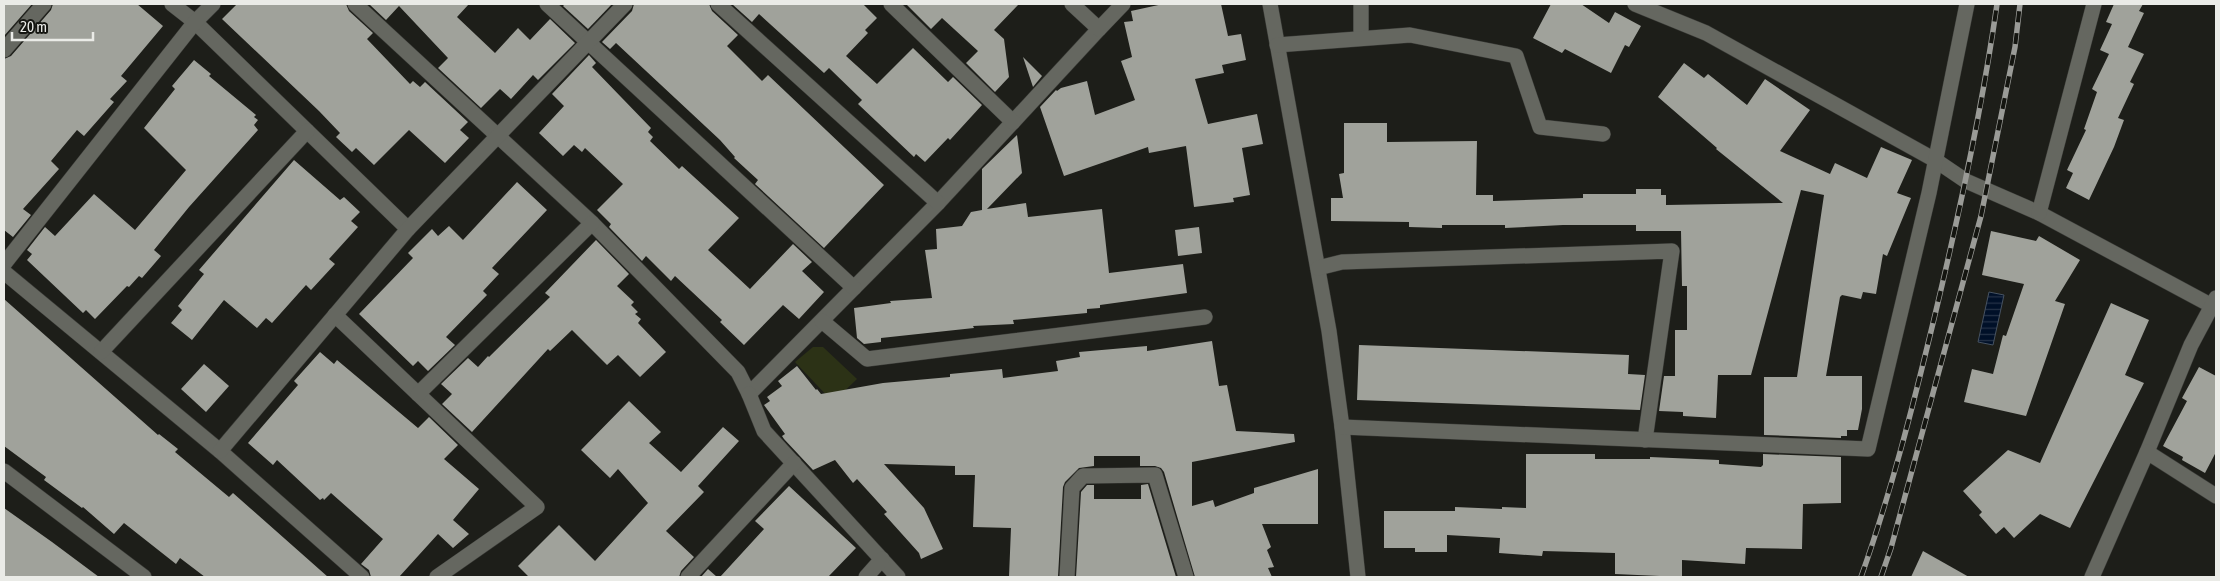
<svg xmlns="http://www.w3.org/2000/svg" width="2220" height="581" font-family="'Asap Condensed',sans-serif">
<defs>
<pattern id="water-rules" width="6" height="5" patternUnits="userSpaceOnUse" patternTransform="scale(1.25)"><rect width="6" height="5" fill="#001028"/><path d="M0 2.5h6" fill="none" stroke="#253347"/></pattern>
</defs>
<rect width="100%" height="100%" fill="#1d1e19"/>
<path fill="#2c3216" d="M813,347H823L857,379L833,402L795,362Z"/>
<path fill="url(#water-rules)" stroke="#465261" d="M1989,292L2004,295L1993,345L1978,342Z"/>
<g fill="#a0a29b">
<path d="M4,4H32L4,36Z"/>
<path d="M53,4H137L163,26L121,76L127,81L110,99L114,102L84,136L77,130L51,161L59,169L23,209L31,215L13,237L4,230V59L11,56L51,10Z"/>
<path d="M237,4H346L349,11L373,33L367,39L410,84L413,81L420,87L425,82L468,122L460,130L469,138L445,163L409,130L374,165L356,148L352,152L336,137L340,133L319,111L222,19Z"/>
<path d="M369,4H469L457,17L495,53L518,28L530,40L550,19L575,43L538,80L533,75L511,99L500,89L481,108L438,68L448,58L399,6L386,20Z"/>
<path d="M565,4H612L588,29L563,6Z"/>
<path d="M634,4H709L712,11L738,35L727,46L762,81L768,75L884,185L824,248L755,184L758,180L734,158L735,157L720,140L616,43L610,49L602,42L632,11Z"/>
<path d="M732,4H863L877,18L865,30L868,33L846,56L877,84L913,48L948,82L953,77L982,105L950,140L948,138L925,162L916,154L914,157L858,104L862,100L829,68L824,73L759,14L752,22Z"/>
<path d="M906,4H1019L994,30L1004,39L1009,77L995,92L966,63L978,51L942,18L931,29Z"/>
<path d="M1163,4H1221L1228,36L1241,34L1246,60L1222,65L1224,73L1195,79L1208,124L1257,114L1263,144L1242,148L1250,195L1233,198L1234,202L1194,207L1186,146L1149,153L1148,147L1064,176L1040,107L1056,90L1057,91L1061,88L1087,81L1095,115L1135,100L1121,61L1132,57L1124,22L1133,21L1131,11Z"/>
<path d="M1551,4H1581L1609,23L1615,12L1641,26L1629,47L1625,45L1611,73L1565,49L1562,53L1533,38Z"/>
<path d="M2114,4H2143L2139,11L2144,13L2128,47L2144,54L2130,82L2134,84L2118,118L2124,120L2114,147L2089,200L2066,188L2073,173L2067,170L2086,130L2084,129L2097,92L2092,89L2109,54L2100,50L2112,24L2106,22Z"/>
<path d="M589,55L596,63L592,67L651,128L648,132L653,137L650,141L679,169L682,166L739,218L708,250L750,289L793,244L812,262L802,271L824,292L799,319L783,305L744,345L720,322L722,320L675,276L671,281L646,256L642,261L609,227L611,224L597,210L623,184L585,148L582,152L574,145L563,156L539,133L564,106L552,94Z"/>
<path d="M1023,57L1042,76L1033,87Z"/>
<path d="M194,60L211,74L209,76L256,115L254,117L258,120L254,125L258,130L189,207L154,250L161,256L142,278L139,276L129,287L127,286L95,319L86,310L83,313L27,260L32,254L27,250L45,227L55,236L94,194L135,230L186,170L144,128L175,89L172,86Z"/>
<path d="M1684,63L1704,78L1708,74L1747,105L1765,79L1810,110L1780,151L1830,174L1835,163L1867,178L1881,147L1912,160L1897,193L1911,198L1887,256L1883,254L1876,294L1863,292L1861,299L1842,295L1840,297L1826,376H1862V409L1858,430H1847V436H1841V438L1764,435V377H1797L1824,195L1801,190L1751,375H1718L1716,418L1683,416V412L1659,411L1664,376H1675V330H1687V286H1682L1681,231H1636V225H1563L1505,228V225H1442V228L1409,227V222L1331,221V198H1343L1339,174L1344,173V123H1387V142L1477,141L1476,195H1493V201L1583,198V194H1636V189H1661V195H1666V205L1783,203L1716,149L1717,148L1658,97Z"/>
<path d="M1017,135L1022,173L987,209L1026,203L1028,217L1102,209L1109,273L1183,264L1187,293L1100,305V308L1087,309V313L1013,320L1014,324L973,326L974,328L881,338V342L864,344L857,338L854,308L891,303L890,301L932,298L925,250L937,249L936,229L962,226L971,212L982,210V169Z"/>
<path d="M294,160L340,200L344,197L360,212L351,221L358,227L329,259L335,264L311,290L306,285L272,323L266,318L257,328L224,300L192,340L171,323L182,310L178,306L204,274L199,270Z"/>
<path d="M517,182L547,210L492,268L499,274L483,291L487,295L446,337L455,345L428,371L418,361L413,366L359,314L413,258L408,253L432,229L438,236L449,226L463,240Z"/>
<path d="M1199,227L1202,253L1178,256L1175,230Z"/>
<path d="M1991,231L2036,241L2039,236L2080,260L2055,301L2065,304L2026,416L1964,402L1972,369L1993,374L2003,335L2006,336L2024,284L1982,275Z"/>
<path d="M596,240L629,274L617,286L634,302L631,305L638,312L635,314L641,319L638,323L666,352L640,377L618,355L607,365L572,330L550,351L548,349L472,432L442,404L452,394L441,384L468,358L478,367L488,356L489,357L550,297L545,293Z"/>
<path d="M4,299L158,435L159,434L178,449L175,452L229,497L233,493L328,577H205L180,558L176,564L124,523L114,534L83,507L82,508L44,480L46,477L4,446Z"/>
<path d="M2111,303L2149,320L2125,375L2144,383L2070,528L2040,514L2014,538L2004,527L1996,534L1979,515L1982,512L1963,491L2008,450L2040,463Z"/>
<path d="M1212,341L1219,386L1227,385L1236,431L1294,434L1295,442L1192,462V506L1213,500L1215,507L1254,493V488L1318,469V524H1262L1271,547L1267,550L1274,567L1268,568L1272,577H1195L1164,472L1161,468L1155,466H1140V456H1094V466L1079,468L1065,482L1063,487L1058,577H1009L1011,528L973,527L975,475H955V466L884,464L924,508L943,549L921,559L919,553L884,514L887,512L857,479L853,483L835,460L813,470L784,439L782,436L785,434L764,405L770,401L767,397L782,386L778,381L797,366L816,390L817,389L821,394L883,383L950,377V374L1002,369L1003,378L1058,371L1056,361L1080,357L1079,352L1147,346V351Z"/>
<path d="M1359,345L1629,355L1628,374L1645,375L1640,410L1357,400Z"/>
<path d="M320,352L334,364L337,360L418,428L429,417L458,445L444,459L479,489L453,520L469,534L453,548L438,534L399,577H371L369,570L361,564L383,539L331,493L324,500L323,498L320,500L277,460L273,465L248,443L298,385L294,381Z"/>
<path d="M204,364L229,386L206,412L181,389Z"/>
<path d="M2199,367L2216,376V452L2205,473L2182,460L2183,457L2163,446L2187,401L2182,398Z"/>
<path d="M629,401L661,432L649,443L681,472L723,427L739,441L698,486L704,492L666,531L694,557L681,571L679,577H529L518,566L559,525L595,561L648,503L618,469L610,478L581,450Z"/>
<path d="M1526,454H1595V459H1650V457L1719,460V464L1761,467L1763,465V454L1841,457V503L1803,504L1802,549L1746,548L1745,564L1682,560V577L1615,574V553L1543,551L1542,556L1499,553L1500,538L1447,535V552H1415V548H1384V511H1455V507L1502,509V507L1526,508Z"/>
<path d="M1148,484L1176,577H1076L1081,492L1087,485H1094V499H1141V485Z"/>
<path d="M789,486L856,548L828,577H720L764,529L755,521Z"/>
<path d="M4,508L52,542L99,577H4Z"/>
<path d="M1923,551L1969,577H1911Z"/>
<path d="M708,569L717,577H701Z"/>
</g>
<g fill="none" stroke-linecap="round" stroke-linejoin="round">
<defs>
<g id="minor">
<path d="M172,4L195,22L408,229"/>
<path d="M355,4L592,223L738,372L749,394L938,203L1099,29"/>
<path d="M547,4L854,288"/>
<path d="M718,4L938,203"/>
<path d="M891,4L1013,122"/>
<path d="M1072,4L1099,29L1123,4"/>
<path d="M1270,4L1329,331L1342,427L1358,577"/>
<path d="M1361,4V37"/>
<path d="M1635,4L1706,33L1935,160L1966,181L2039,213L2216,308"/>
<path d="M1277,45L1410,35L1516,56L1540,127L1603,134"/>
<path d="M4,50L44,4"/>
<path d="M2039,213L2094,4"/>
<path d="M4,264L195,22L213,4"/>
<path d="M1318,268L1342,262L1672,251L1645,440"/>
<path d="M4,272L220,451L362,577"/>
<path d="M335,315L537,507L437,577"/>
<path d="M822,321L867,359L1205,317"/>
<path d="M101,352L307,131"/>
<path d="M418,394L592,223"/>
<path d="M749,394L764,431L898,577"/>
<path d="M1342,427L1868,449L1929,193L1967,4"/>
<path d="M220,451L408,229L625,4"/>
<path d="M2147,452L2191,345L2216,298"/>
<path d="M4,471L144,577"/>
<path d="M688,577L794,463"/>
<path d="M866,577L882,559"/>
<path d="M1067,577L1072,488L1083,476L1155,475L1186,577"/>
<path d="M2092,577L2147,452L2216,496"/>
</g>
</defs>
<use href="#minor" stroke="#393a36" stroke-width="16"/>
<use href="#minor" stroke="#656760" stroke-width="15"/>
<defs>
<g id="rail">
<path d="M1861,577C1891,493 1913,406 1934,319C1959,215 1982,110 1997,4"/>
<path d="M1881,577L1891,548L1981,216L2015,47L2020,4"/>
</g>
</defs>
<use href="#rail" stroke="#9a9b97" stroke-width="5.5"/>
<use href="#rail" stroke="#141510" stroke-width="4" stroke-dasharray="11" stroke-linecap="butt"/>
</g>
<rect width="2220" height="581" fill="none" stroke="#eaebe7" stroke-width="10"/>
<path d="M12 32v8h81v-8" fill="none" stroke="#eaebe7" stroke-width="2.5"/>
<text x="20" y="32" font-size="15" fill="#eaebe7" stroke="#141510" stroke-width="4" paint-order="stroke">20 m</text>
</svg>
